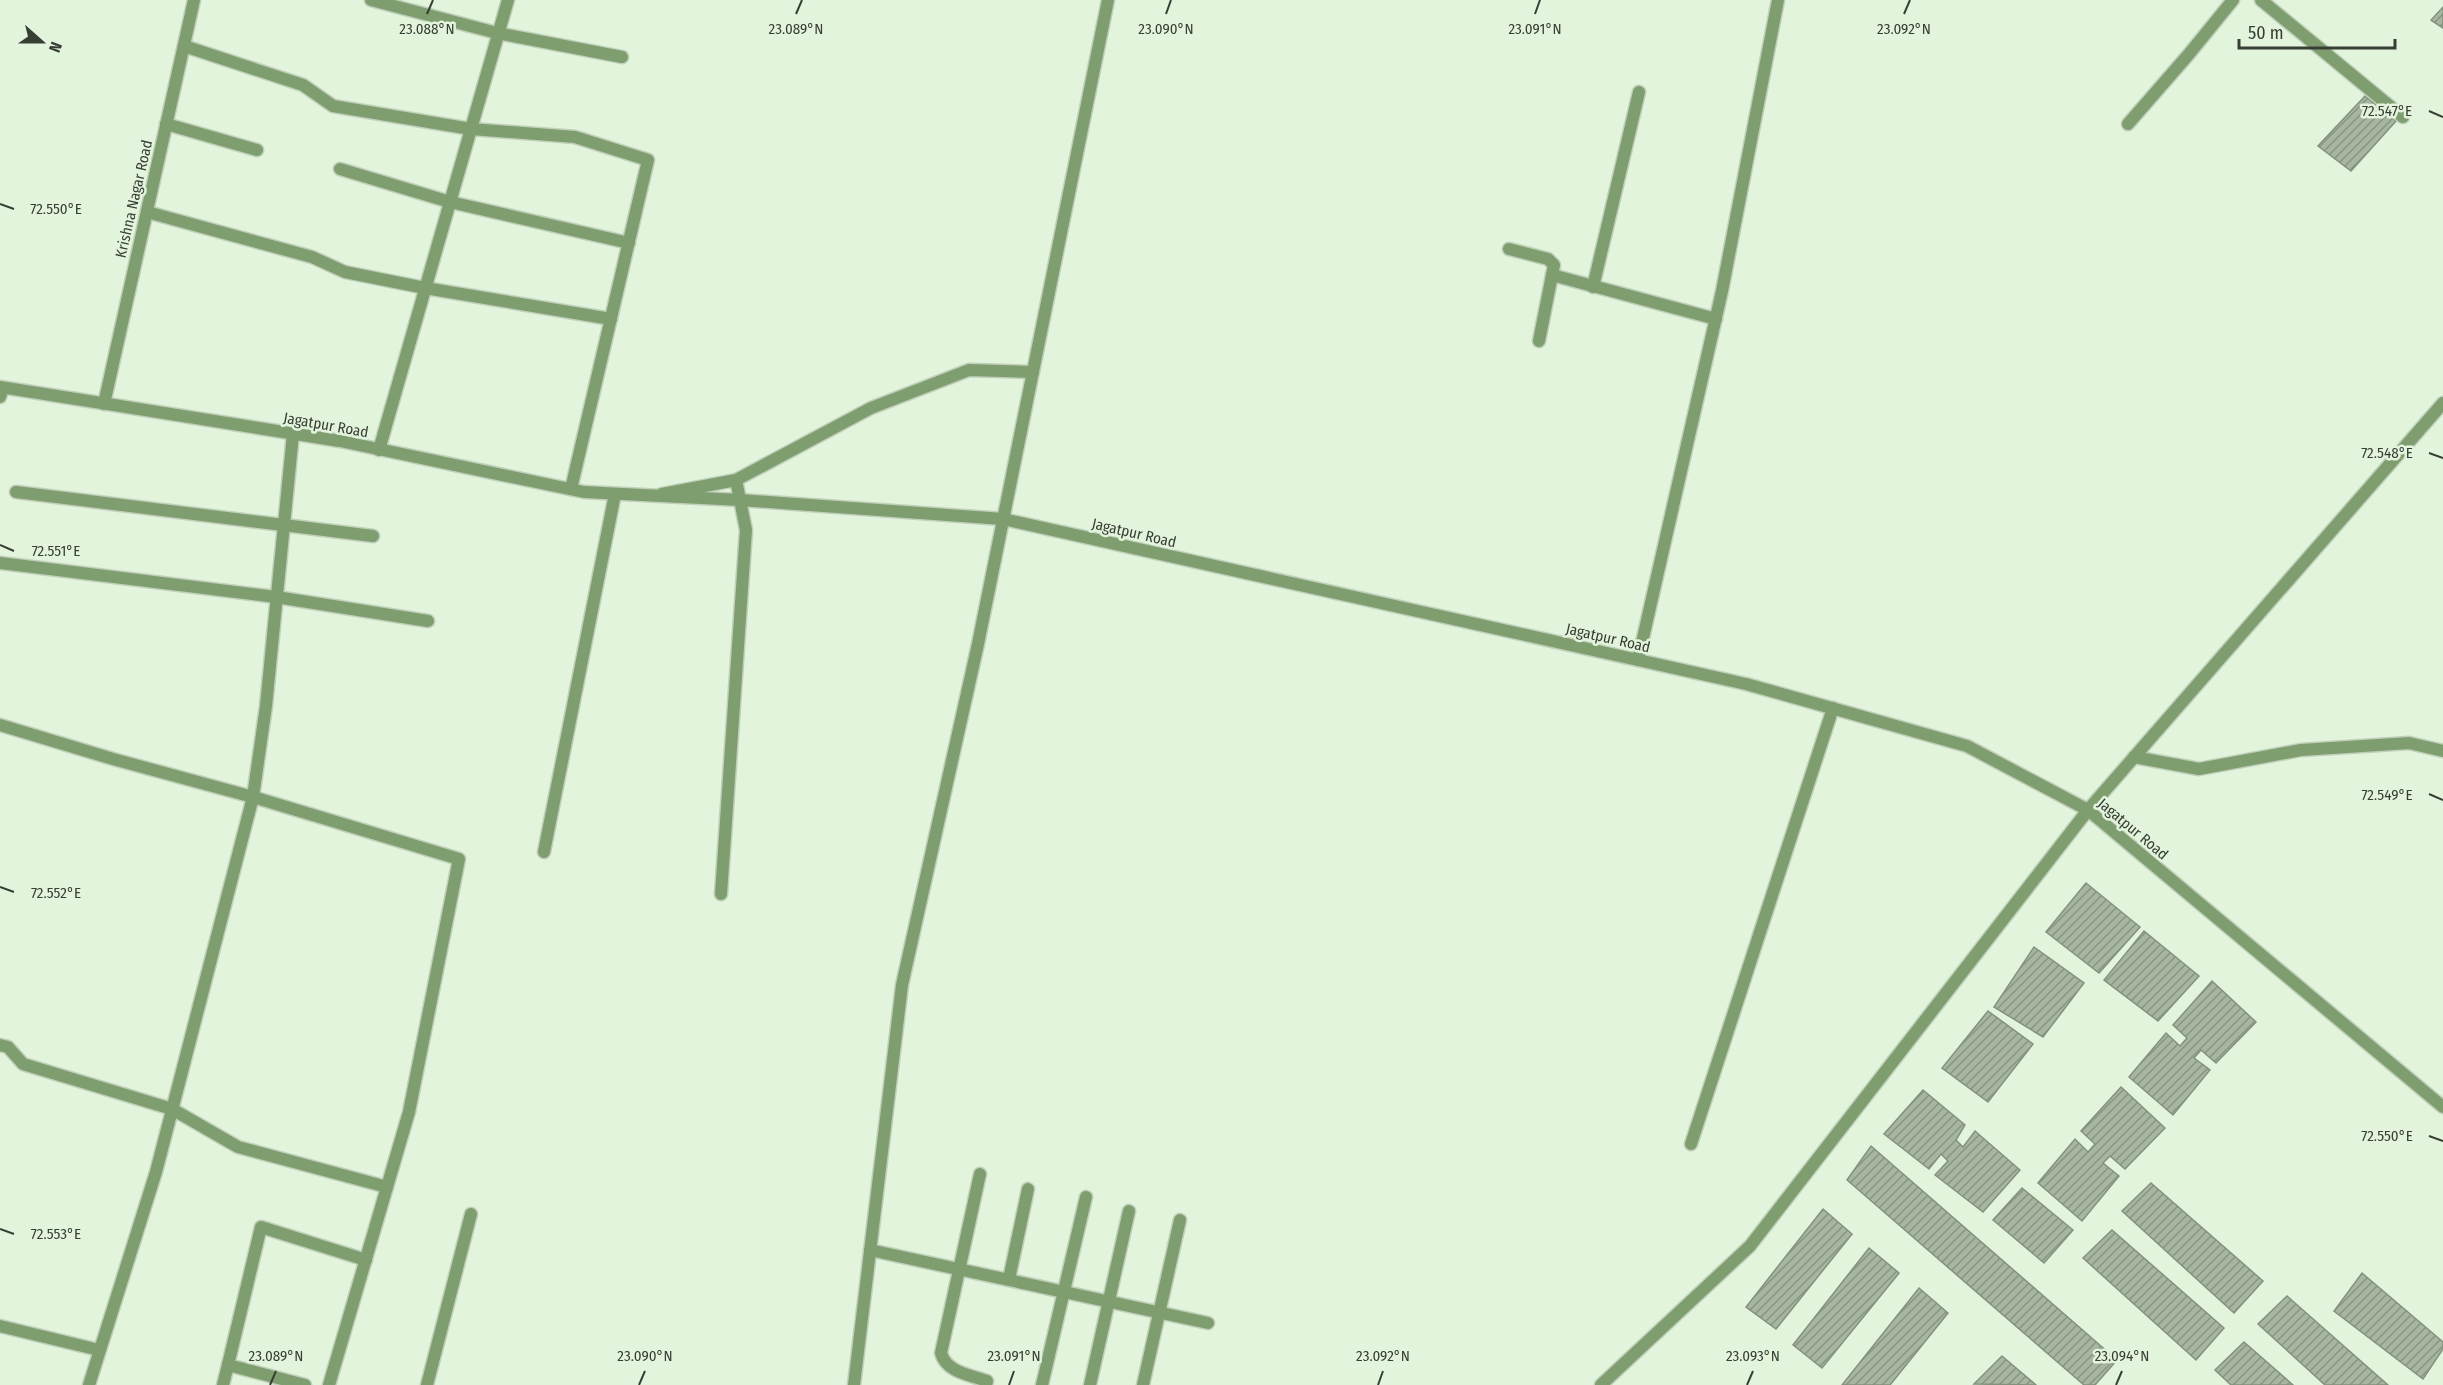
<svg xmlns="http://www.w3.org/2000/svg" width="2443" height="1385" font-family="'Fira Sans Condensed',sans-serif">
<defs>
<pattern id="building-hatch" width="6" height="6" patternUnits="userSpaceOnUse" patternTransform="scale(1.5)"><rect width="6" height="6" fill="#a6b69f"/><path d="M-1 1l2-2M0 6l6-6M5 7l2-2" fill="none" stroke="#889582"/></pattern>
</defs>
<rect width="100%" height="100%" fill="#e3f4dc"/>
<g fill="url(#building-hatch)" stroke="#83927d" stroke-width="1.5">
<path d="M2443,7V28L2431,20Z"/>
<path d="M2365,96L2396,121L2351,171L2318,146Z"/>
<path d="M2086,883L2140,927L2099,973L2046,932Z"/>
<path d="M2144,931L2199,976L2158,1021L2104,980Z"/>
<path d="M2034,947L2084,983L2043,1037L1994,1007Z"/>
<path d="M2212,981L2256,1022L2216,1063L2201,1050L2194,1058L2210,1070L2173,1115L2129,1077L2166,1033L2180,1046L2187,1038L2173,1025Z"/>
<path d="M1988,1011L2033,1044L1988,1102L1942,1068Z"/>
<path d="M2121,1087L2165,1128L2125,1169L2110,1156L2103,1163L2119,1176L2082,1221L2038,1183L2075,1139L2088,1152L2095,1144L2081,1131Z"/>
<path d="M1923,1090L1965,1125L1956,1140L1963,1147L1975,1131L2020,1170L1983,1212L1935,1175L1948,1161L1941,1154L1929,1169L1884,1134Z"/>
<path d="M1871,1146L2117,1360L2095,1385H2084L1847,1180Z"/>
<path d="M2151,1183L2263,1281L2234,1313L2122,1211Z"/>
<path d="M2022,1188L2073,1230L2044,1263L1993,1220Z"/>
<path d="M1823,1209L1852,1234L1776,1329L1746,1307Z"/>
<path d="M2112,1230L2224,1328L2196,1360L2083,1258Z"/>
<path d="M1869,1248L1899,1273L1822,1368L1793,1345Z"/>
<path d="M2362,1273L2443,1342V1349L2423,1379L2334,1311Z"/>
<path d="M1919,1288L1948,1313L1890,1385H1842Z"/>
<path d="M2287,1296L2388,1385H2325L2258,1324Z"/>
<path d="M2244,1342L2293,1385H2231L2215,1370Z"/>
<path d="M2002,1356L2036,1385L1974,1384Z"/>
</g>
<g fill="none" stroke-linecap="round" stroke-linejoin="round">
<defs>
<g id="minor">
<path d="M371,0L497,33L622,57"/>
<path d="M508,0L471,129L575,137L648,160L571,489"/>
<path d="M2261,0L2403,117"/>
<path d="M184,46L303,85L333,106L471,129L379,450"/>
<path d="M166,124L257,150"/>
<path d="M2128,124L2189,54L2233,0"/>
<path d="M340,169L450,202L629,243"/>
<path d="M147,212L312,257L345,272L425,288L611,319"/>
<path d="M1509,249L1548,259L1554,265L1539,341"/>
<path d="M1552,275L1716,319"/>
<path d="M1593,287L1639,92"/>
<path d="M0,397L3,388"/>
<path d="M104,404L194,0"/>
<path d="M16,492L373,536"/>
<path d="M662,494L736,480L871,408L969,370L1033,372"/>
<path d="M0,563L276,597L428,621"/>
<path d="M1638,660L1722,291L1778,0"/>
<path d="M0,725L113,759L253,797L459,859L409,1112L329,1385"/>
<path d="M2134,757L2199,769L2301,750L2409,743L2443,751"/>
<path d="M544,852L615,494"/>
<path d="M721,894L746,530L736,480"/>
<path d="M0,1045L8,1047L23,1064L172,1109L238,1147L387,1187"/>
<path d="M1691,1144L1833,708"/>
<path d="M980,1174L941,1353C946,1372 970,1375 987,1381L986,1385"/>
<path d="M870,1250L1208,1323"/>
<path d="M1009,1279L1028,1189"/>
<path d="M0,1326L99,1350"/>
<path d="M89,1385L156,1172L253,797L266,706L293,434"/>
<path d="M223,1385L228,1365"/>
<path d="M305,1385L228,1365L261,1227L366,1260"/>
<path d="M427,1385L471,1214"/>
<path d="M854,1385L902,985L978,644L1108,0"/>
<path d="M1042,1385L1086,1197"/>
<path d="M1090,1385L1129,1211"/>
<path d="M1143,1385L1180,1220"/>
<path d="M1601,1385L1750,1246L2088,810L2443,403"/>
</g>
<path id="tertiary" d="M0,387L340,441L584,492L740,500L1003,519L1746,684L1967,746L2088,810L2443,1107"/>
</defs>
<use href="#minor" stroke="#c1d0ba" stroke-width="15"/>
<use href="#tertiary" stroke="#c1d0ba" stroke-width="15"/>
<use href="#minor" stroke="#7f9e70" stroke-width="12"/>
<use href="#tertiary" stroke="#7f9e70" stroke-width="12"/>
</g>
<path fill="none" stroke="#373e34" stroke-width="2" d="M427,14L433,0M796,14L802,0M1166,14L1171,0M1535,14L1540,0M1904,14L1910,0M2429,111L2443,117M0,204L14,209M2429,453L2443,458M0,545L14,551M2429,794L2443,800M0,887L14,892M2429,1136L2443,1141M0,1229L14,1234M270,1385L276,1371M639,1385L645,1371M1009,1385L1014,1371M1378,1385L1383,1371M1747,1385L1753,1371M2116,1385L2122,1371"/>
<g text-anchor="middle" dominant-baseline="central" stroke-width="5" stroke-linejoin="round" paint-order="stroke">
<g font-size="15" fill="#373e34" stroke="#e3f4dc">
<text transform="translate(134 199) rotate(-77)">Krishna Nagar Road</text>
<text transform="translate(326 425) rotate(10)">Jagatpur Road</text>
<text transform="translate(1134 533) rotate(13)">Jagatpur Road</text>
<text transform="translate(1608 638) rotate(13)">Jagatpur Road</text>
<text transform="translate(2133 829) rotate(40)">Jagatpur Road</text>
</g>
</g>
<g font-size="15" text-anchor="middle" fill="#373e34" stroke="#e3f4dc" stroke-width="5" stroke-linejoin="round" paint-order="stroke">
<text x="427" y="34">23.088°N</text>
<text x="796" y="34">23.089°N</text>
<text x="1166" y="34">23.090°N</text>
<text x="1535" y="34">23.091°N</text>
<text x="1904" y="34">23.092°N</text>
<text x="2387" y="116">72.547°E</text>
<text x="56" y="214">72.550°E</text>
<text x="2387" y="458">72.548°E</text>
<text x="56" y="556">72.551°E</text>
<text x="2387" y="800">72.549°E</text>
<text x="56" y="898">72.552°E</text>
<text x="2387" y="1141">72.550°E</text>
<text x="56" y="1239">72.553°E</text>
<text x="276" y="1361">23.089°N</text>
<text x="645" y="1361">23.090°N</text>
<text x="1014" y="1361">23.091°N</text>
<text x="1383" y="1361">23.092°N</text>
<text x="1753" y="1361">23.093°N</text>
<text x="2122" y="1361">23.094°N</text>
</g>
<g transform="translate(42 42) rotate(111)" stroke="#e3f4dc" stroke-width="4.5" paint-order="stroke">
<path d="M0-4.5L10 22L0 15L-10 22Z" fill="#373e34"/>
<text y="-9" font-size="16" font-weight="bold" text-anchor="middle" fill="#373e34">N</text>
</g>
<path d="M2239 39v9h156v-9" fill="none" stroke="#373e34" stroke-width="3"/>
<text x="2248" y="39" font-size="18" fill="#373e34" stroke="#e3f4dc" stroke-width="4.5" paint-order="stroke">50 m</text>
</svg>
